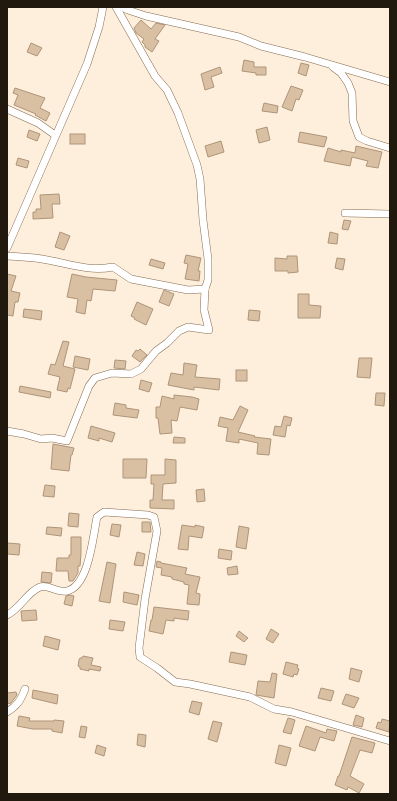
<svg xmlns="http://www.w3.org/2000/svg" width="397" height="801" font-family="'Space Grotesk',sans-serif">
<rect width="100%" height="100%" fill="#feeedc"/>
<g fill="#dac0a3" stroke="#ae9579">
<path d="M141,20L151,29L156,23L165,25L155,39L159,41L152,52L145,47V45L142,42L144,39L136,33L134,28Z"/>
<path d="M31,43L42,48L37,56L27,52Z"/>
<path d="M244,60L254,62V67H266V75H256V73L242,71Z"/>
<path d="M301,63L309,65L306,76L298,73Z"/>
<path d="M220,67L222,73L211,77L214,87L205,90L201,74Z"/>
<path d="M291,86L303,90L299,100L296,99L292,111L282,107Z"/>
<path d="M15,88L45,98L40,108L50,113L46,121L35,115L36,114L14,105L18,95L13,93Z"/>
<path d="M264,103L278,106L277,113L262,111Z"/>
<path d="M267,127L270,140L259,143L256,130Z"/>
<path d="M29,130L40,134L37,141L27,137Z"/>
<path d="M300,132L327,137L324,147L298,142Z"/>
<rect x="70" y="134" width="15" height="10"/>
<path d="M221,141L224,152L208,157L205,146Z"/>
<path d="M356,146L382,152L378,168L366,166L368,161L352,157L350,166L324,161L328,148L341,152V150L355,153Z"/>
<path d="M18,158L29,161L27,168L16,165Z"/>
<path d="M59,194L60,204H52L53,218L33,219V212H36V209H41L40,195Z"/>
<path d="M344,220L351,221L348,230L342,229Z"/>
<path d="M60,232L70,236L64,250L55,247Z"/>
<path d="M330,232L338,234L337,244L328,243Z"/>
<path d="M186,255L201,258L198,271H200L199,281L185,279L188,264L184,263Z"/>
<path d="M287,256H297L298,272L288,273V271H275V258L287,259Z"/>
<path d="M337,258L345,259L343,270L335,268Z"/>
<path d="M151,259L165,263L163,269L149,265Z"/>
<path d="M7,274L16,276L11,291L20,293L18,302H15L13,316L7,315Z"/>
<path d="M72,274L86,277L117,280L115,291L93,289L91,301L87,300L85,314L76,312L78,299L67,297Z"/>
<path d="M164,290L174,294L169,306L159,302Z"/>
<path d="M298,294H309V305L321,306L320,318H298Z"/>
<path d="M137,302L153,309L146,325L134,319L135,318L131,316Z"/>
<path d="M24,309L42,311L41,320L23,317Z"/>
<path d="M249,310L260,311L259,321L248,320Z"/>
<path d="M63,341L69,342L63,366L75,369L70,389L68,388L67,392L57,390L60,377L48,374L51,364L55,365Z"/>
<path d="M140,349L147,355L140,362L132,356L136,350L138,351Z"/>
<path d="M75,356L90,359L88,370L73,367Z"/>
<path d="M359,358H372L370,378L357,377Z"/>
<path d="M115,360L126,361L125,369L114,368Z"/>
<path d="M184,363L197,365L195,377L220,379L219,390L194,387V390L168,385L171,373L183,375Z"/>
<rect x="236" y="370" width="11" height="11"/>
<path d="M141,380L152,383L149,392L139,389Z"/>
<path d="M20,386L51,392L50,398L19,392Z"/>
<path d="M376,393H385L384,406L375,405Z"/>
<path d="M174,395L192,397L199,399L197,410L180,407L177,421L171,420L172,433L160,434L158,418H156V407H160L162,396L174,399Z"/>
<path d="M115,403L126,405V408L139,410L137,418L113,415Z"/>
<path d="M240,406L248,410L238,432L255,436L254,437L271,439L269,455L257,454L258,443L239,439V443L226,441L228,428L218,426L220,417L233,420Z"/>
<path d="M284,416L292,418L290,426L287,425L285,437L273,435L275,426L281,427Z"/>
<path d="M91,426L115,433L112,442L99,438V441L88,438Z"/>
<path d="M174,437L185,438V443H173Z"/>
<path d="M53,444L74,448L72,455H71L69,471L51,469Z"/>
<path d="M123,459H147L146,478H123Z"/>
<path d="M165,459L176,460V483L163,484L162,500H174V509L150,508V500H153L154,484H151V475H165Z"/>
<path d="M45,485L55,486L54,497L43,496Z"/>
<path d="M204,489L205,501L197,502L196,490Z"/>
<path d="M69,513L79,514L78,527L68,526Z"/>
<path d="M142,522H150L151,532H142Z"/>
<path d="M112,524L121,525L119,537L110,535Z"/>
<path d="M182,525L195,527V525L204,527L202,538L189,536L188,550L178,549Z"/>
<path d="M239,526L249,528L246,549L236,547Z"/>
<path d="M47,527L62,528L61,536L46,534Z"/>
<path d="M71,537H81V553L80,566H78V573L73,581H69L68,571H56L57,558H69V555H71Z"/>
<path d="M7,543L20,544L19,555L7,554Z"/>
<path d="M219,549L232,551L231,560L218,558Z"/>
<path d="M137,552L145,554L143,566L134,565Z"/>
<path d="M157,561L161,562V563L187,568L185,574L200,577L196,593L200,594L199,605L187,604L189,585L184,584V582L172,579V577L161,575L162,568L156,567Z"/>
<path d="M107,562L116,564L110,603L99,601Z"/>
<path d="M237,566L238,574L228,575L227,568Z"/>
<path d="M42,572L52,573L51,583L41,582Z"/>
<path d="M124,592L139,595L137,605L123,602Z"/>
<path d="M70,595L74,596L72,606L64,604L66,596Z"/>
<path d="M154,607L189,611L188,620L174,618V621L166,620L163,634L149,631L151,620H152Z"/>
<path d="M36,610L37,620L22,621L21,611Z"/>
<path d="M110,620L125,622L123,631L109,629Z"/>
<path d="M271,629L279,634L273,643L266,639Z"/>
<path d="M239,631L248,638L244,642L236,636Z"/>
<path d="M45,636L60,640L58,650L43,646Z"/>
<path d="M231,652L247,655L245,665L229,662Z"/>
<path d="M83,656L93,658L91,665L101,667L100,671L89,669V671L80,669V667L78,666L79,660L80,658H82Z"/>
<path d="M286,662L298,665L297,668L299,669L297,675L294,674L293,677L283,674Z"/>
<path d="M351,668L362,671L359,682L349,679Z"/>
<path d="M272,673L277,674L274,698L256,695L258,681L270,682Z"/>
<path d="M321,688L334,691L331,701L318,698Z"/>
<path d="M33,690L58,695L57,704L32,698Z"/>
<path d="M16,692L17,695L11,703L7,704V693Z"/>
<path d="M346,694L359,698L354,708L342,704Z"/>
<path d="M192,701L202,703L199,715L189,712Z"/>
<path d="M356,715L364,718L362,727L353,725Z"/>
<path d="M19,716L30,718L29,721H54V720L64,721L62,733L52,731V729H33L17,726Z"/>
<path d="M288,718L295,720L291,734L283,732Z"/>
<path d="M382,719L390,721L389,732L376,728L378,722L381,723Z"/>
<path d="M213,721L222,723L217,742L208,739Z"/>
<path d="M81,726L87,727L85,738L79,737Z"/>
<path d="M306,726L326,733L327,729L337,731L334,741L320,737L315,751L299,746Z"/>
<path d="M138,734L146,735L145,747L137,745Z"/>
<path d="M352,737L375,743L372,753L360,750L350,776L364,784L359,793L348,787L347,790L335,785L338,776H339Z"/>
<path d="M97,745L106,748L104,756L95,753Z"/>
<path d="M279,745L291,748L286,766L275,763Z"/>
</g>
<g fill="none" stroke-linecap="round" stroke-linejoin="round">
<defs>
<g id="minor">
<path d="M122,7L128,10L146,16L239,37L261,46L305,57L390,82"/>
<path d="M333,67L341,73L348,83L352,93L353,121L359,137L367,141L390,148"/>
<path d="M7,109L38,123L55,135"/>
<path d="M345,213L390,214"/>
<path d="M7,248L87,64L99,27L103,7"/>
<path d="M7,256C19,257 30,257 42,259C67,263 88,272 113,267L131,279L188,290L205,289"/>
<path d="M7,431L24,434L41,439L52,438L67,441L89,386L95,378L112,373L131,374L141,369L156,351L167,343L179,331L188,327L209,330L204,310L205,289L208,280V259L203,220L200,179L197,165L178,113L167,90L155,76L116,7"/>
<path d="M7,615C20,609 27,592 40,587C48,584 57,593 67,591C89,586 93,536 97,517L104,512L148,515L154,517L157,531L145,599L139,648L140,657L157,668L175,682L190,684L250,697L274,709L292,712L390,741"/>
<path d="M7,712C17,706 21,700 25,689"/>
</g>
</defs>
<use href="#minor" stroke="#846c51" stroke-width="8"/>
<use href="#minor" stroke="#fff" stroke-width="7"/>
</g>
<rect width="397" height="801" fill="none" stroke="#22190e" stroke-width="16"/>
</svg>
